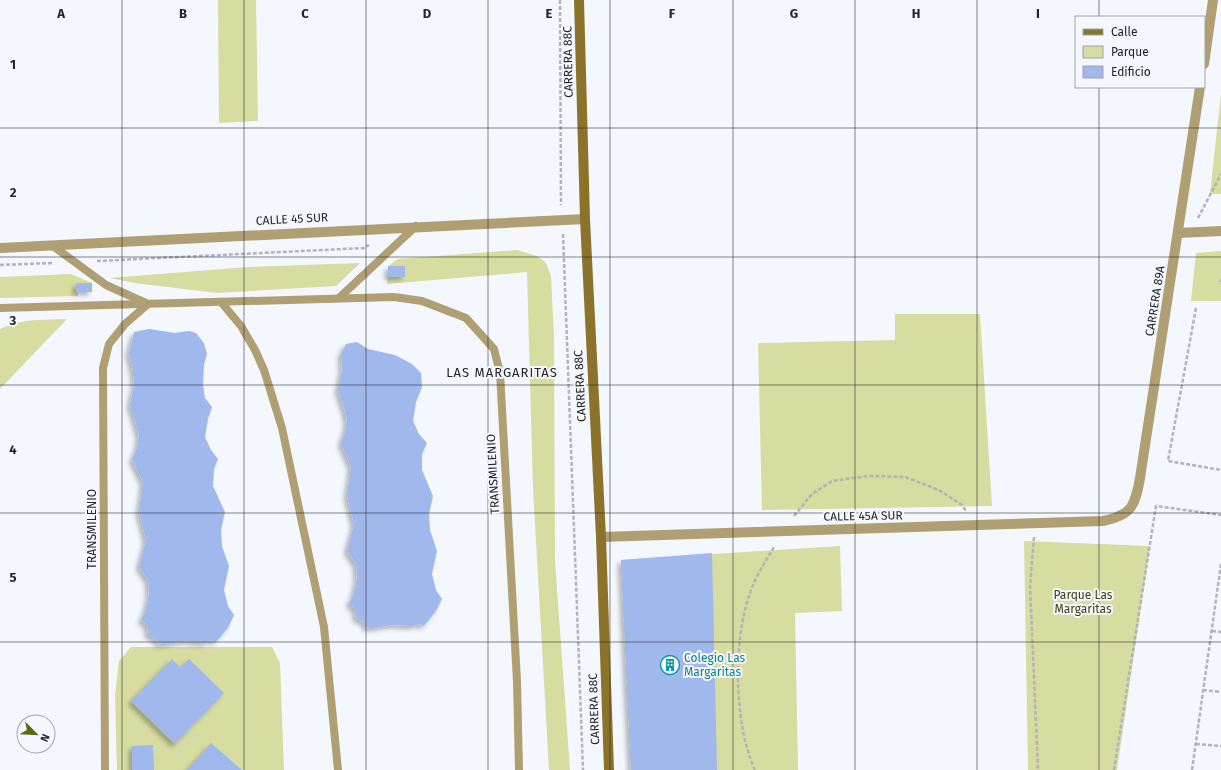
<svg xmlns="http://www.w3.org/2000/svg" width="1221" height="770" font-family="'Fira Sans',sans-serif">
<defs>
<filter id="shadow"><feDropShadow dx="-3.5" dy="3.5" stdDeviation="2" flood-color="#0004"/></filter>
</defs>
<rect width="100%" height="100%" fill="#f4f7fe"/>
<g fill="#d7dca1">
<path d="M218,0H256L258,121L219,123Z"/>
<path d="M1221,94V194H1210Z"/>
<path d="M517,250L537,256L546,263L551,276L554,337L555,561L570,770H549L533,488L527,272L387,284L388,277H405V266H388L398,259Z"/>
<path d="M1221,251V301H1191L1196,253Z"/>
<path d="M360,263L336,286L217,293L134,283L110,278L247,267Z"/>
<path d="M71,274L92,283H76L78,296L0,298V277Z"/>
<path d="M895,314H980L992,506L762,510L758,343L895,340Z"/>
<path d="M67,319L0,389V329C22,318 44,320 67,319Z"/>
<path d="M1024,541L1150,546L1117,770H1028Z"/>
<path d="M840,546L842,611L795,613L798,770H631L621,560Z"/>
<path d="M131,647H272L280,663L284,770H117L115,695L119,661Z"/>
</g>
<g fill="#a0b8eb" filter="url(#shadow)">
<rect x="388" y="266" width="17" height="11"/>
<rect x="76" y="283" width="16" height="9"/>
<path d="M149,329L175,333L189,331L196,333L204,343L207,354L204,364L203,385L205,398L212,407L208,419L205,437L211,450L218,459L214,469L213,486L225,512L221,530L222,546L229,566L224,590L228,606L234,615L228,628L216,642L211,640L205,643L186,641L165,644L158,643L156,640L148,634L147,625L141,620L145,612L149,595L148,580L139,567L146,540L139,512L143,482L132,459L137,448L139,435L130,404L134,386L133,371L129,353L134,332Z"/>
<path d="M357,342L368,349L395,355L412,364L421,373L422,387L416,402L413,421L419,434L427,443L422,454V470L433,496L429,514L430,530L437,551L432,574L436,590L442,599L436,611L424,626L419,624L413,626L394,625L373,628L366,627L365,623L356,618L355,609L349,603L353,596L357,579L356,564L347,551L354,524L347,496L351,466L341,443L345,432L347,419L338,389L342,370L341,354L346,344Z"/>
<path d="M712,553L717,770H631L621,560Z"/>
<path d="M172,659L180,667L189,659L224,693L175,744L131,701Z"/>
<path d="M211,743L242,770H187Z"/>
<path d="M153,745L154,770H132V746Z"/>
</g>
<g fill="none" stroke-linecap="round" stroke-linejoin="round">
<g stroke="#b2b4b9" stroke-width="2.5" stroke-dasharray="4 2" stroke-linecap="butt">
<path d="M560,0L561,205"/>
<path d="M1198,218L1221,174"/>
<path d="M563,234L583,770"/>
<path d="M97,261L364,248L369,245"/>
<path d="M0,265L52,263"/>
<path d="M1221,279V282"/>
<path d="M1196,308L1168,461L1221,470"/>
<path d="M794,516L812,494L832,481L868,476L905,477L939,490L962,505L966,511"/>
<path d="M1034,537L1030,586L1038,770"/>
<path d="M1212,631L1221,632"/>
<path d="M1203,690L1221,692"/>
<path d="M1196,744L1221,746"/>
<path d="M755,770C734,725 733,643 749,596C754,579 765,562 774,547"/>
<path d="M1114,770L1156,506L1221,515"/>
<path d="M1192,770L1221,564"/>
</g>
<g stroke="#af9f73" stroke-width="8">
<path d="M53,246L106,285L148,304L125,324L109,344L103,368L105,770"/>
<path d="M339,298L416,226"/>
<path d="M221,302L241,326L255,350L264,370L282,428L324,627L338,770"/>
<path d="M0,308L394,297L422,301L466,318L494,349L500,373L517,681L519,770"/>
</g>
<g stroke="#af9f73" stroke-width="10">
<path d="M1204,64L1213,0"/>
<path d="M1178,233L1221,231"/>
<path d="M0,248L585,219"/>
<path d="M601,537L1103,521C1132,515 1135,506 1140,478L1200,87"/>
</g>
<path stroke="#8c732c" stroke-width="10" d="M579,0L585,219L601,537L609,770"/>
</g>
<path fill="none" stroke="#232426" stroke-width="1" stroke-opacity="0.55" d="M122,0V770M244,0V770M366,0V770M488,0V770M610,0V770M733,0V770M855,0V770M977,0V770M1099,0V17M1099,87V770M0,128H1221M0,257H1221M0,385H1221M0,513H1221M0,642H1221"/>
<defs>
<symbol id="building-ring" viewBox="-11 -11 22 22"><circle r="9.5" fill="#f4f7fe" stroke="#0f9aa8" stroke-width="1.5"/><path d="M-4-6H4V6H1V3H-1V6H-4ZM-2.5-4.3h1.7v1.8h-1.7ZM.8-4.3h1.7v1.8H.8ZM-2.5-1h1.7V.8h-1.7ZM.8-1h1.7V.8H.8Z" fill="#0f9aa8"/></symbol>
</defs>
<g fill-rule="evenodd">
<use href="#building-ring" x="659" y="654" width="22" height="22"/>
</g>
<g text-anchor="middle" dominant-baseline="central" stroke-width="4" stroke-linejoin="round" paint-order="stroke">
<g font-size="12" fill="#232426" stroke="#f4f7fe">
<text transform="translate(568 62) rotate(-91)">CARRERA 88C</text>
<text transform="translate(292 219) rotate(-3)">CALLE 45 SUR</text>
<text transform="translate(1155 301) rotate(-81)">CARRERA 89A</text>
<text transform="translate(580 386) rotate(-93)">CARRERA 88C</text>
<text transform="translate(493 474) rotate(-93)">TRANSMILENIO</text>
<text transform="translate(863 516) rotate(-1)">CALLE 45A SUR</text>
<text transform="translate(92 529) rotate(-90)">TRANSMILENIO</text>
<text transform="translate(594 709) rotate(-92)">CARRERA 88C</text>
</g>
<g font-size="12" fill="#404215" stroke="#f4f7fe">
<text x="1083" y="595">Parque Las<tspan x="1083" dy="14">Margaritas</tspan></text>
</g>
<g font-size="12" fill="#0d838f" stroke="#f4f7fe" text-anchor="start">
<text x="684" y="658">Colegio Las<tspan x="684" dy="14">Margaritas</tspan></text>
</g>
<g font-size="13" letter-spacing="1" fill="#232426" stroke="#f4f7fe">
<text x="502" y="372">LAS MARGARITAS</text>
</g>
</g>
<g font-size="13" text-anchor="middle" font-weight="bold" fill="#232426" stroke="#f4f7fe" stroke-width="4" stroke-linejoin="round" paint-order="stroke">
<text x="61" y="18">A</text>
<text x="183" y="18">B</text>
<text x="305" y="18">C</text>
<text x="427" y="18">D</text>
<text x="549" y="18">E</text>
<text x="672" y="18">F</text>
<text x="794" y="18">G</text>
<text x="916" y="18">H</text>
<text x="1038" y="18">I</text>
<text x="13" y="69">1</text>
<text x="13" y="197">2</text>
<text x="13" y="325">3</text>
<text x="13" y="454">4</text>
<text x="13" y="582">5</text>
</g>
<rect x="1075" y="16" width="130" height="72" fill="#f4f7fe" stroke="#a0a3a8"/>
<rect x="1083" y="29" width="20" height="6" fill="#8c732c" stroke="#a0a3a8"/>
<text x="1111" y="36" font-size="12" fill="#232426">Calle</text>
<rect x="1083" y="46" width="20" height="12" fill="#d7dca1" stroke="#a0a3a8"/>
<text x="1111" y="56" font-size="12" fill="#232426">Parque</text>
<rect x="1083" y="66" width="20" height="12" fill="#a0b8eb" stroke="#a0a3a8"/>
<text x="1111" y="76" font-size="12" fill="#232426">Edificio</text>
<g transform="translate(36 734) rotate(114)"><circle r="19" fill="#f4f7fe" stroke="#a0a3a8"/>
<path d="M0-3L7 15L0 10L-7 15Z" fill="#5a6912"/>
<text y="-6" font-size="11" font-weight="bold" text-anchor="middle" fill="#232426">N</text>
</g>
</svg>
